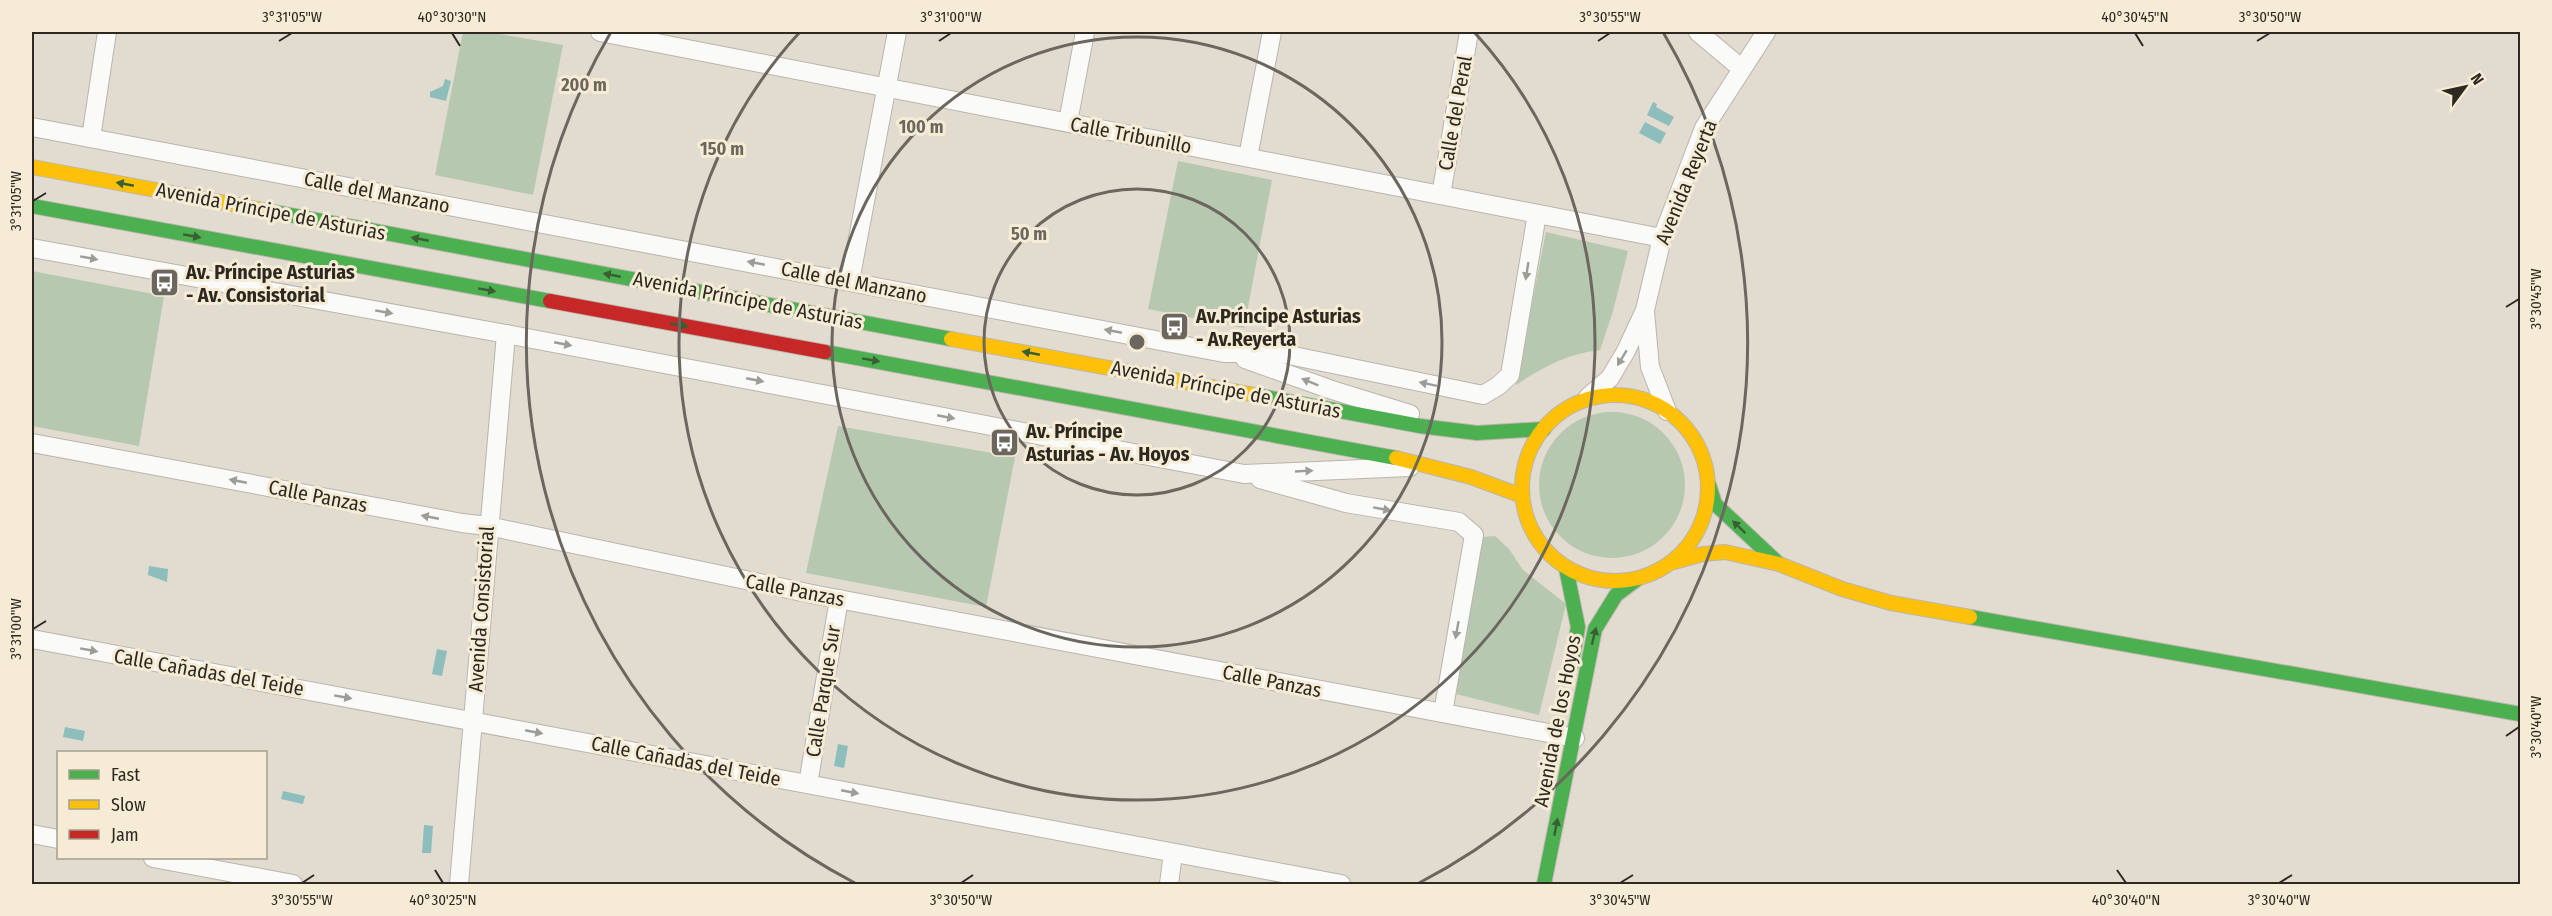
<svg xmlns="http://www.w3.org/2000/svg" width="2552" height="916" font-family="'Fira Sans Condensed',sans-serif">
<rect width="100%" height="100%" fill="#e1dbd0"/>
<g fill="#b7c8b1">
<path d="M463,32H488L563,45L533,195L435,175Z"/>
<path d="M1178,161L1272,180L1244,328L1148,309Z"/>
<path d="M1546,232L1628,251L1613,311L1600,350C1569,353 1541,368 1516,385Z"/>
<path d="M32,271L164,296L139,446L32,426Z"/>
<circle cx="1612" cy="485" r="73"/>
<path d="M838,426L1015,457L986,607L806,573Z"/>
<path d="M1495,536L1509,549L1523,570L1566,604L1539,715L1456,694L1482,537Z"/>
</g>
<g fill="#8dbebc">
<path d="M445,79L451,81L446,101L430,97V92L443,86Z"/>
<path d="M1653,102L1657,104L1656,107L1674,117L1669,126L1647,115Z"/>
<path d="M1645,122L1666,133L1660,144L1639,133Z"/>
<path d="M149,566L168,569L167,582L148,575Z"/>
<path d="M437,649L447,651L442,676L432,674Z"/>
<path d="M65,727L85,731L83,741L63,737Z"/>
<path d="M838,744L848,746L844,768L834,766Z"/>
<path d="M283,791L305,796L303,804L281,799Z"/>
<path d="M424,825L433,826L431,853H422Z"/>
</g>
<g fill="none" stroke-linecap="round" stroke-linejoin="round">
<defs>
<g id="street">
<path d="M600,32L1662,238"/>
<path d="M1698,32L1742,69"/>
<path d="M1068,122L1085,32"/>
<path d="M32,127L1224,353H1279L1483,395L1498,386L1510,375L1537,214"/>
<path d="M91,138L107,32"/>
<path d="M1248,157L1272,32"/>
<path d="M1441,195L1469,32"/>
<path d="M32,248L506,334L1244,474L1410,467"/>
<path d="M850,281L897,32"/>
<path d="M1645,312L1650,367L1667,411"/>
<path d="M1245,359L1332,390L1410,414"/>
<path d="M1588,397L1610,378L1626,351L1645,310L1662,238L1704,128L1766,32"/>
<path d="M32,443L462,523L488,526L817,595L1575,738"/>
<path d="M1260,479L1346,503L1459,522L1474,535L1443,713"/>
<path d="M32,639L1341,884"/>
<path d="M808,784L839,599"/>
<path d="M32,834L58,839"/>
<path d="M153,858L293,884"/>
<path d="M459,884L506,334"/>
<path d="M1169,884L1173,853"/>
</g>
<g id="fast">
<path d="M32,206L550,301"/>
<path d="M274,212L951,339"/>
<path d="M825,352L1396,458"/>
<path d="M1255,395L1420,426L1477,433L1544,429"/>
<path d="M1709,485L1715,504L1778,563"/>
<path d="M1566,568L1578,627L1571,666"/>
<path d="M1970,617L2520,714"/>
<path d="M1544,884L1595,629L1616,595L1636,580"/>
</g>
<g id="slow">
<path d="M32,167L274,212"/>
<path d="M951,339L1255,395"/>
<circle cx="1615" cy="488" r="93"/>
<path d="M1396,458L1471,477L1522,496"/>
<path d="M1674,562L1703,554L1725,552L1779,564L1842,589L1891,603L1970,617"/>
</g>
<path id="jam" d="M550,301L825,352"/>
</defs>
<use href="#street" stroke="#bab5ac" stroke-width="20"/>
<use href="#fast" stroke="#bab5ac" stroke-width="16"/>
<use href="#slow" stroke="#bab5ac" stroke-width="16"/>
<use href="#jam" stroke="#bab5ac" stroke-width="16"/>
<use href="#street" stroke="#fafaf8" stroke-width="18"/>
<use href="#fast" stroke="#4caf50" stroke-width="14"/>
<use href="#slow" stroke="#ffc107" stroke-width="14"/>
<use href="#jam" stroke="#c62828" stroke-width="14"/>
</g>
<defs><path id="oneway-solid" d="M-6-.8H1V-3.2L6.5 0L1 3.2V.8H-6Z" transform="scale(1.5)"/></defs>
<g fill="#395f34">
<use href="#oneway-solid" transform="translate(125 184) rotate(-169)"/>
<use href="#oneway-solid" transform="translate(192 236) rotate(10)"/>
<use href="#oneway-solid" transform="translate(420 239) rotate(-169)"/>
<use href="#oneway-solid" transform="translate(612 275) rotate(-169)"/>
<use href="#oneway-solid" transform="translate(487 290) rotate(10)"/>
<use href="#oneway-solid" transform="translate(679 325) rotate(10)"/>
<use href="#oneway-solid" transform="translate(1031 353) rotate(-169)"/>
<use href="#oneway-solid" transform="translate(871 360) rotate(10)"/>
<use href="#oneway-solid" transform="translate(1739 527) rotate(-136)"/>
<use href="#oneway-solid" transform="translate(1594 636) rotate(-76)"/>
<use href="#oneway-solid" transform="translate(1556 827) rotate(-79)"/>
</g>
<g fill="#9e9c97">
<use href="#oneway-solid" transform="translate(89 258) rotate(10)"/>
<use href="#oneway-solid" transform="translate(756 263) rotate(-169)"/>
<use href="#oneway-solid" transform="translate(1527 271) rotate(99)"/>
<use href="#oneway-solid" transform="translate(384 312) rotate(10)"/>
<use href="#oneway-solid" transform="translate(1113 331) rotate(-169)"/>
<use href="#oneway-solid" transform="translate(563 344) rotate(11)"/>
<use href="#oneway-solid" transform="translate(1622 358) rotate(121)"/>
<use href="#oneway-solid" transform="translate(755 380) rotate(11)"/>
<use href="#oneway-solid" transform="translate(1310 382) rotate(-158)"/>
<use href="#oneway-solid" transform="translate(1428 384) rotate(-168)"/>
<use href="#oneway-solid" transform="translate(946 417) rotate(11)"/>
<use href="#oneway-solid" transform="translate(1304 471) rotate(-3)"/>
<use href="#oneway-solid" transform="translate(238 481) rotate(-169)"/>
<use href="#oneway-solid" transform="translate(1382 509) rotate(10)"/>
<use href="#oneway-solid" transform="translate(430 517) rotate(-169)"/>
<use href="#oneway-solid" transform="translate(1457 630) rotate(100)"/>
<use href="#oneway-solid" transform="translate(89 650) rotate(10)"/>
<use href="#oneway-solid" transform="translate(343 697) rotate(10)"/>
<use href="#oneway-solid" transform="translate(534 732) rotate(11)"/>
<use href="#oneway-solid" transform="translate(850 792) rotate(11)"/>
</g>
<path fill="none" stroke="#2d2921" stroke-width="2" d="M452,33L460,46M2135,33L2143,46M279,41L292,33M939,41L951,33M1598,41L1610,33M2257,41L2270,33M33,201L46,193M2506,307L2519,299M33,629L46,621M2506,736L2519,727M435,870L443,883M2117,870L2126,883M302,883L314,875M961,883L973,875M1620,883L1633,875M2279,883L2292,875"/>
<g fill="none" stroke="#6c675e" stroke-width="3">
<circle cx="1137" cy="342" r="153"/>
<circle cx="1137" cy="342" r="305"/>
<path d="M1475 33A458 458 0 1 1 799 33"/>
<path d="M855 883A610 610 0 0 1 611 32M1663 32A610 610 0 0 1 1419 883"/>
</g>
<defs>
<symbol id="bus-square" viewBox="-11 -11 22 22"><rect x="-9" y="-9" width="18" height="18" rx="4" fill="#6c675e" stroke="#f6ecd6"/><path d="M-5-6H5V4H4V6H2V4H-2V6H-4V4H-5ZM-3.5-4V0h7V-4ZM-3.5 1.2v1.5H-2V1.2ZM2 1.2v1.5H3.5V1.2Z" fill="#fff"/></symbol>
</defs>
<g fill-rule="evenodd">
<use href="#bus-square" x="148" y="266" width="33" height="33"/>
<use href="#bus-square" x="1158" y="310" width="33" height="33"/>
<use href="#bus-square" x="988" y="426" width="33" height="33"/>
</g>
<g text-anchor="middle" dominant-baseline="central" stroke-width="6" stroke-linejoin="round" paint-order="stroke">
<g font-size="20" fill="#2d2921" stroke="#f6ecd6">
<text transform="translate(1455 113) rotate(-80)">Calle del Peral</text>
<text transform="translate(1131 135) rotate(11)">Calle Tribunillo</text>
<text transform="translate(1686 182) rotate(-68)">Avenida Reyerta</text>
<text transform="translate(377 192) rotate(11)">Calle del Manzano</text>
<text transform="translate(271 211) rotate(11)">Avenida Príncipe de Asturias</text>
<text transform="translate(854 282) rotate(11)">Calle del Manzano</text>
<text transform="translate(748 300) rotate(11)">Avenida Príncipe de Asturias</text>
<text transform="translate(1226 389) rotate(11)">Avenida Príncipe de Asturias</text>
<text transform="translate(318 496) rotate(11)">Calle Panzas</text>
<text transform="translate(795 590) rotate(11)">Calle Panzas</text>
<text transform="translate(481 609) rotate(-86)">Avenida Consistorial</text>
<text transform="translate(209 672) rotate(10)">Calle Cañadas del Teide</text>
<text transform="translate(1272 681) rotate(11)">Calle Panzas</text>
<text transform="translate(823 691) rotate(-81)">Calle Parque Sur</text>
<text transform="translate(1557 721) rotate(-79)">Avenida de los Hoyos</text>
<text transform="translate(686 761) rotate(11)">Calle Cañadas del Teide</text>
</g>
<g font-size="20" font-weight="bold" fill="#2d2921" stroke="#f6ecd6" text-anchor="start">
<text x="186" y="272">Av. Príncipe Asturias<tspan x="186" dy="23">- Av. Consistorial</tspan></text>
<text x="1196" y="316">Av.Príncipe Asturias<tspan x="1196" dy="23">- Av.Reyerta</tspan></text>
<text x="1026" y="431">Av. Príncipe<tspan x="1026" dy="23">Asturias - Av. Hoyos</tspan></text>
</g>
</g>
<circle cx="1137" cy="342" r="9" fill="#6c675e" stroke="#f6ecd6" stroke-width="3"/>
<g font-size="18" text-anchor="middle" font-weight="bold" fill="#6c675e" stroke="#f6ecd6" stroke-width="6" stroke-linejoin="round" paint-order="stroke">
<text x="584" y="91">200 m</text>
<text x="921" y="133">100 m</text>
<text x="722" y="155">150 m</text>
<text x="1029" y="240">50 m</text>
</g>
<rect width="2552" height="916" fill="none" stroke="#f6ecd6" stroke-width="66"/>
<rect x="57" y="751" width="210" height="108" fill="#f6ecd6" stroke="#a69e8e" stroke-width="1.5"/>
<rect x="69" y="770" width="30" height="9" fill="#4caf50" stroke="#a69e8e" stroke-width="1.5"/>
<text x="111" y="781" font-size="18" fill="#2d2921">Fast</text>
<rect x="69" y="800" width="30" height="9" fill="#ffc107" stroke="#a69e8e" stroke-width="1.5"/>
<text x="111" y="811" font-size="18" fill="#2d2921">Slow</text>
<rect x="69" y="830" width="30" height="9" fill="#c62828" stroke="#a69e8e" stroke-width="1.5"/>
<text x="111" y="841" font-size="18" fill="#2d2921">Jam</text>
<g transform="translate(2465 87) rotate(57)" stroke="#f6ecd6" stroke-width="4.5" paint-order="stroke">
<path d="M0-4.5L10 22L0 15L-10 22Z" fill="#2d2921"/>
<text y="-9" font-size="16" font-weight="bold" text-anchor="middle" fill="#2d2921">N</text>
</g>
<rect x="33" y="33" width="2486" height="850" fill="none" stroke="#2d2921" stroke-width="2"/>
<g font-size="15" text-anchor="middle" fill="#2d2921">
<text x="292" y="22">3°31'05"W</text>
<text x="452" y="22">40°30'30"N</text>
<text x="951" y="22">3°31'00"W</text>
<text x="1610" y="22">3°30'55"W</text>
<text x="2135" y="22">40°30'45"N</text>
<text x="2270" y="22">3°30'50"W</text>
<text transform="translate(16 201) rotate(-90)" y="5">3°31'05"W</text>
<text transform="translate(2536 299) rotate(-90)" y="5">3°30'45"W</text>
<text transform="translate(16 629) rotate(-90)" y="5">3°31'00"W</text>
<text transform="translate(2536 727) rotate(-90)" y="5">3°30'40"W</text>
<text x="302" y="905">3°30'55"W</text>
<text x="443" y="905">40°30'25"N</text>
<text x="961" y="905">3°30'50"W</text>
<text x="1620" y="905">3°30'45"W</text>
<text x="2126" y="905">40°30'40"N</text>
<text x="2279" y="905">3°30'40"W</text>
</g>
</svg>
